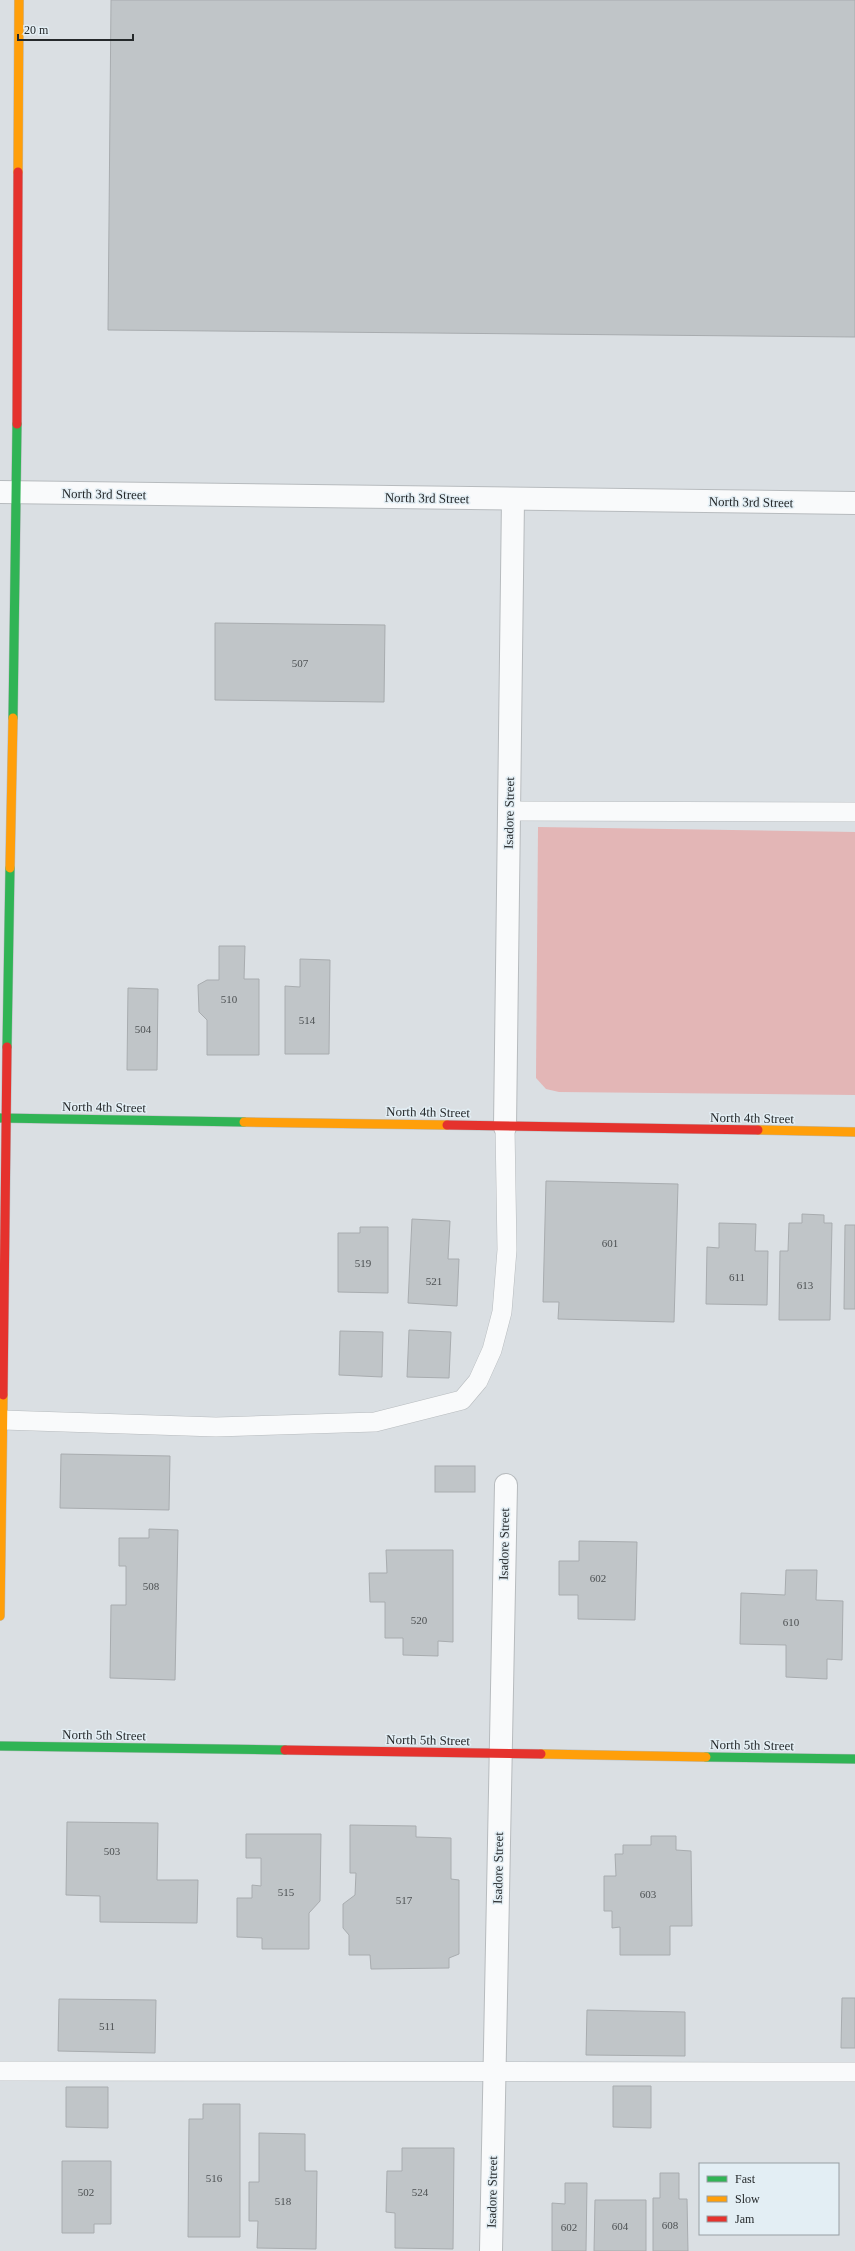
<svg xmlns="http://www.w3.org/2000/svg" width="855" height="2251" font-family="'Times New Roman',serif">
<rect width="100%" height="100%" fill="#dadfe3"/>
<path fill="#e3b6b6" d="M538,827L855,832V1095L559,1092L546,1089L536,1078Z"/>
<g fill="#c0c5c8" stroke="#a8acaf">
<path d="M111,0H855V337L108,330Z"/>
<path d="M215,623L385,625L384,702L215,700Z"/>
<path d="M219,946H245L244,979H259V1055H207V1020L199,1012L198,985L207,980H219Z"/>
<path d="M300,959L330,960L329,1054H285V986L300,987Z"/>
<path d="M128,988L158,989L157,1070H127Z"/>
<path d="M546,1181L678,1184L674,1322L558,1319L559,1302H543Z"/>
<path d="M802,1214L824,1215V1223H832L830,1320H779L780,1251H788L789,1223H802Z"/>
<path d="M412,1219L450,1221L448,1259H459L457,1306L408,1303Z"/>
<path d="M719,1223L756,1224L755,1251H768L767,1305L706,1304L707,1247L719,1248Z"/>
<path d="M845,1225H855V1309H844Z"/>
<path d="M360,1227H388V1293L338,1292V1233H360Z"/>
<path d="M409,1330L451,1332L449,1378L407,1377Z"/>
<path d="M340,1331L383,1332L382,1377L339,1375Z"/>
<path d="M61,1454L170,1456L169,1510L60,1508Z"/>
<rect x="435" y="1466" width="40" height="26"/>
<path d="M149,1529L178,1530L175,1680L110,1678L111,1605H126V1566H119V1538H149Z"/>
<path d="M579,1541L637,1542L635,1620L578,1619V1595H559V1561H579Z"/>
<path d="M386,1550H453V1642L438,1641V1656L403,1655V1638H385V1602H370L369,1573H387Z"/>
<path d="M786,1570H817L816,1600L843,1601L842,1660L827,1659V1679L786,1677V1645L740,1644L741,1593L785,1595Z"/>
<path d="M67,1822L158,1823L157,1880H198L197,1923L100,1922V1896L66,1895Z"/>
<path d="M350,1825L416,1826V1837L451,1838V1879L459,1880V1954L449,1958V1968L371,1969L370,1955H349V1935L343,1928V1904L355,1895L356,1873H350Z"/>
<path d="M246,1834H321L320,1901L309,1913V1949H262V1938L237,1937V1898H252V1885L261,1886V1858H246Z"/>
<path d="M651,1836H676V1850L691,1851L692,1926H670V1955H620V1927L612,1928V1911H604V1876H616L615,1854H623V1845H651Z"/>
<path d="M842,1998H855V2048H841Z"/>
<path d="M59,1999L156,2000L155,2053L58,2051Z"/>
<path d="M587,2010L685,2012V2056L586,2055Z"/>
<path d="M613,2086H651V2128L613,2127Z"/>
<path d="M66,2087H108V2128L66,2127Z"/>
<path d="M203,2104H240V2237H188L189,2119H203Z"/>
<path d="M259,2133L305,2134V2171H317L316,2249L257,2248L258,2221H249V2182H259Z"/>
<path d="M402,2148H454L453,2249L395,2248V2213L386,2212L387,2171H402Z"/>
<path d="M62,2161H111V2224H94V2233H62Z"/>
<path d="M660,2173H679V2199H687L688,2251H653V2198H660Z"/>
<path d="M565,2183H587L586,2251H552V2203L565,2204Z"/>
<path d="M595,2200H646V2251H594Z"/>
</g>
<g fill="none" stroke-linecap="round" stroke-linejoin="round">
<defs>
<g id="lane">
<path d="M509,811L855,812"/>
<path d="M3,1420L216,1427L375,1422L462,1400L478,1381L492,1350L502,1312L507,1250L505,1127"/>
<path d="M0,2071L855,2072"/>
</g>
<g id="street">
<path d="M0,492L855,503"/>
<path d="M505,1127L513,499"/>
<path d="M491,2251L506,1485"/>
</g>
<g id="fast">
<path d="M13,718L17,424"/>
<path d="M7,1047L10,868"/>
<path d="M0,1118L244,1122"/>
<path d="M0,1746L285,1750"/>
<path d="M706,1757L855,1759"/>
</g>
<g id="slow">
<path d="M18,172L19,0"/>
<path d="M10,868L13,718"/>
<path d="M244,1122L447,1125"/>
<path d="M758,1130L855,1132"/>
<path d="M0,1616L3,1395"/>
<path d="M541,1754L706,1757"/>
</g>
<g id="jam">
<path d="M17,424L18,172"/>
<path d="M447,1125L758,1130"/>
<path d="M3,1395L7,1047"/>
<path d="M285,1750L541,1754"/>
</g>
</defs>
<use href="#lane" stroke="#b7bbbe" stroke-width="20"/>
<use href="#street" stroke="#b7bbbe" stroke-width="24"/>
<use href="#fast" stroke="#b7bbbe" stroke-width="10"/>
<use href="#slow" stroke="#b7bbbe" stroke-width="10"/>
<use href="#jam" stroke="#b7bbbe" stroke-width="10"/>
<use href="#lane" stroke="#f9fafb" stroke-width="19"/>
<use href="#street" stroke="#f9fafb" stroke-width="22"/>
<use href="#fast" stroke="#30b455" stroke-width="9"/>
<use href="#slow" stroke="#ff9f0a" stroke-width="9"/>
<use href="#jam" stroke="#e5322d" stroke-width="9"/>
</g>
<g text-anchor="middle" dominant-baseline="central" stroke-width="3" stroke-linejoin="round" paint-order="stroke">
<g font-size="11" fill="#4c5052">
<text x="300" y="663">507</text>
<text x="229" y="999">510</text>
<text x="307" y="1020">514</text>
<text x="143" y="1029">504</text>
<text x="610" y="1243">601</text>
<text x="363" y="1263">519</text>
<text x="737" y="1277">611</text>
<text x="434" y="1281">521</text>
<text x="805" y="1285">613</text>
<text x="598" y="1578">602</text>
<text x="151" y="1586">508</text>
<text x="419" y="1620">520</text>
<text x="791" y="1622">610</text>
<text x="112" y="1851">503</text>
<text x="286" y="1892">515</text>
<text x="648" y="1894">603</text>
<text x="404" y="1900">517</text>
<text x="107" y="2026">511</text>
<text x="214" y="2178">516</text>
<text x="86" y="2192">502</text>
<text x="420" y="2192">524</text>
<text x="283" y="2201">518</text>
<text x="670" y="2225">608</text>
<text x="620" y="2226">604</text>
<text x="569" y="2227">602</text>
</g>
<g font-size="13" fill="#25292b" stroke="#e3eef4">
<text transform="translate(104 494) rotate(1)">North 3rd Street</text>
<text transform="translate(427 498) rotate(1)">North 3rd Street</text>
<text transform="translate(751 502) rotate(1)">North 3rd Street</text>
<text transform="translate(509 813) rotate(-89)">Isadore Street</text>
<text transform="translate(104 1107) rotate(1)">North 4th Street</text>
<text transform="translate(428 1112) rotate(1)">North 4th Street</text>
<text transform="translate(752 1118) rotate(1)">North 4th Street</text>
<text transform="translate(504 1544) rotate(-89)">Isadore Street</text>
<text transform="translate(104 1735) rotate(1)">North 5th Street</text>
<text transform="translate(428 1740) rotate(1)">North 5th Street</text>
<text transform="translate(752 1745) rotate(1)">North 5th Street</text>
<text transform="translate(498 1868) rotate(-89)">Isadore Street</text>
<text transform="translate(492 2192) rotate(-89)">Isadore Street</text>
</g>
</g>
<rect x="699" y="2163" width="140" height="72" fill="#e3eef4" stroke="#979fa4"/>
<rect x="707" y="2176" width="20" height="6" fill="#30b455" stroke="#979fa4"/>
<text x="735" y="2183" font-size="12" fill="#25292b">Fast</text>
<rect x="707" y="2196" width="20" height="6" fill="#ff9f0a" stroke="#979fa4"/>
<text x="735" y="2203" font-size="12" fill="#25292b">Slow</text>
<rect x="707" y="2216" width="20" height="6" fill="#e5322d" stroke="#979fa4"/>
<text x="735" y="2223" font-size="12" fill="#25292b">Jam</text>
<path d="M18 34v6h115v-6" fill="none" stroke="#25292b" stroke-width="2"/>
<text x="24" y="34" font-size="12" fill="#25292b" stroke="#e3eef4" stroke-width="3" paint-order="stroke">20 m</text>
</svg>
